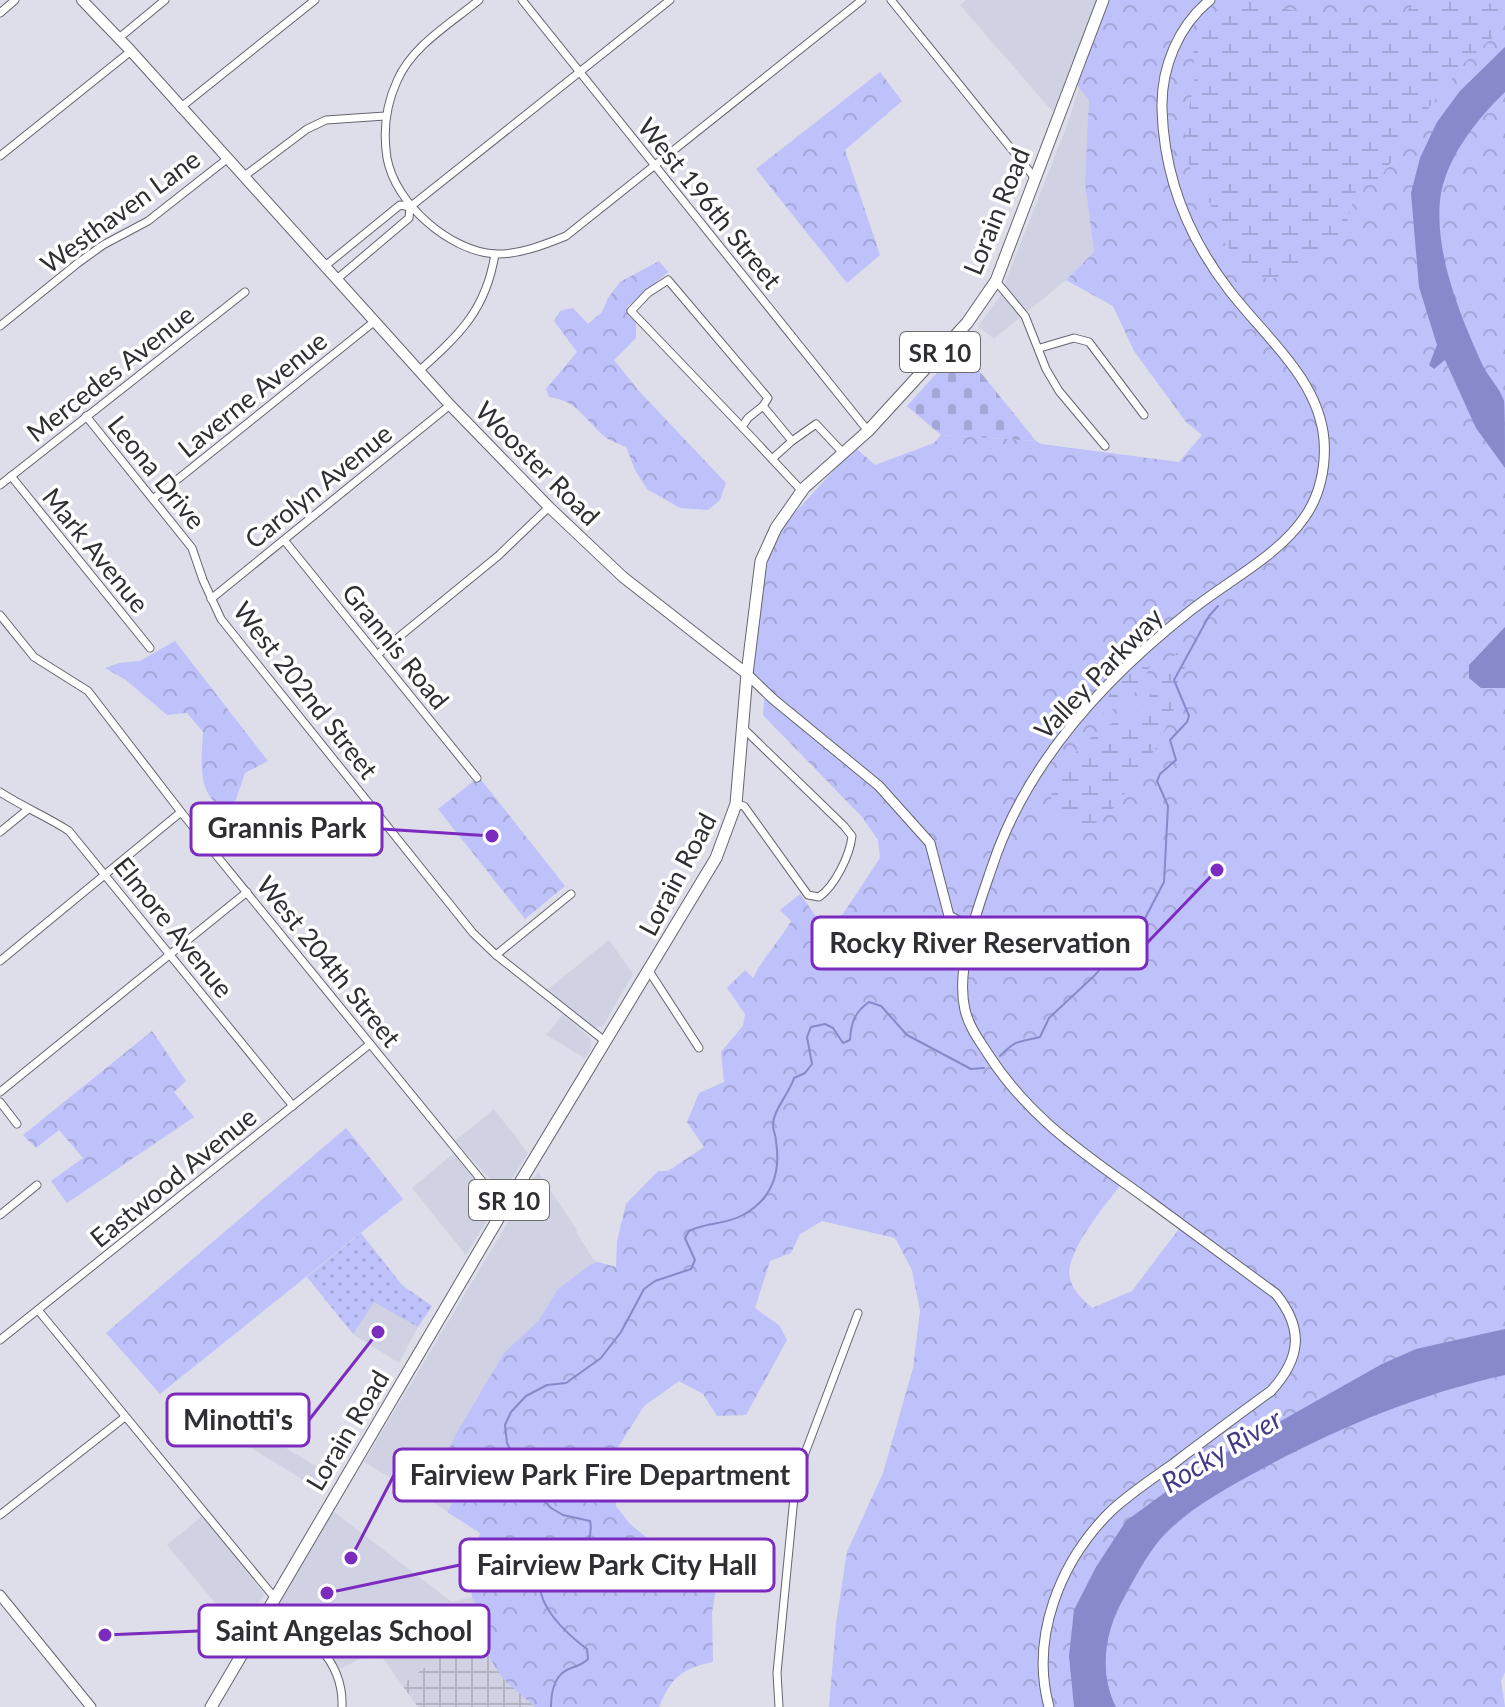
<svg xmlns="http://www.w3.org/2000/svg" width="1505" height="1707" font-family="Lato,sans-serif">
<defs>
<pattern id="industrial-grid" width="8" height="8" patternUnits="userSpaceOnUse" patternTransform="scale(2)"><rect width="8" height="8" fill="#d0d1e3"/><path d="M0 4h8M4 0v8" fill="none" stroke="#b3b4c3"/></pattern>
<pattern id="grass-dots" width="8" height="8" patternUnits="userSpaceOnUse" patternTransform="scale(2)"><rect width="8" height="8" fill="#bec1fa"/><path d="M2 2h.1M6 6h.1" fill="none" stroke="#a4a6d7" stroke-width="1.8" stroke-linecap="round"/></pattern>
<pattern id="forest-crowns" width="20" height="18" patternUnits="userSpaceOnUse" patternTransform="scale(2)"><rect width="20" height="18" fill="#bec1fa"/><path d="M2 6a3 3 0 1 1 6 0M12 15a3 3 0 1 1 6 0" fill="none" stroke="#a4a6d7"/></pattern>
<pattern id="wetland-marsh" width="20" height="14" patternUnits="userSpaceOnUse" patternTransform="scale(2)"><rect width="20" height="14" fill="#bec1fa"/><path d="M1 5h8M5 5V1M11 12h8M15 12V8" fill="none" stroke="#a4a6d7"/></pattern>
<pattern id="cemetery-stones" width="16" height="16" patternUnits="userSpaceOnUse" patternTransform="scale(2)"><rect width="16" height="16" fill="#bec1fa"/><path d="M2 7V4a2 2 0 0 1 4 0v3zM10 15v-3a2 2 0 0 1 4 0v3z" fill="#a4a6d7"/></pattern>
</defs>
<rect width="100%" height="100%" fill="#dddee9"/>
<g fill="#d0d1e3">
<path d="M966,0H1097L1053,112L960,5Z"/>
<path d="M1079,87L1090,100L1085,183L1094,252L1066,280L994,339L978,326L999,298L1068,123Z"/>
<path d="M609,940L633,974L603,1026L593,1028L547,990Z"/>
<path d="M563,1014L591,1039V1049L585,1058L546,1035Z"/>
<path d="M494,1109L528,1153L503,1193L455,1141Z"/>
<path d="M454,1153L492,1204V1212L466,1255L412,1188Z"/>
<path d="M538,1172L577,1230L576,1232L593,1259L598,1262L590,1265L558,1289L538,1321L504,1353L443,1462L454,1500L447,1511L364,1462Z"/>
<path d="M374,1301L418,1327L399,1363L353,1334Z"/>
<path d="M259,1432L331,1475L321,1491L250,1447Z"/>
<path d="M330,1509L452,1602L472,1597L486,1630L467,1635L402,1685L377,1650L340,1669L320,1640L303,1625L272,1606Z"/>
<path d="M202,1516L264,1594L241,1634L167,1545Z"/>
</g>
<path fill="url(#industrial-grid)" d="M486,1630L490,1660L535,1707H418L402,1685L467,1635Z"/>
<path fill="url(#grass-dots)" d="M361,1233L402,1285L432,1306L418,1327L374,1302L353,1334L307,1277Z"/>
<g fill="url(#forest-crowns)" fill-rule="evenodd">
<path d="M1104,0H1505V1672L1501,1681L1505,1707H829L836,1623L847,1552L883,1473L913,1368L920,1311L912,1270L895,1238L822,1221L800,1234L791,1253L770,1261L755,1308L780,1326L787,1340L746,1415L717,1416L703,1394L679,1381L644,1406L617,1449L616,1506L630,1524L660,1548L666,1556L711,1568L716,1588L712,1613L713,1662C682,1668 671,1678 659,1707H535L504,1680L490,1659L486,1630L472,1597L468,1572L480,1533L447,1512L454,1500L443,1462L456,1434L504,1353L538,1321L558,1289L590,1265L598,1262L616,1267L617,1241L626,1204L658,1171H668L704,1147L687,1122L699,1093L724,1082L721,1052L743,1026L745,1014L727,988L745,970L753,978C763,957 779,942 791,921L780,910L800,894L815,915L826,924L843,914L880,858L878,840L862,817L763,715L765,688L748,673L772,538L855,447L875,465L934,443L941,435L1036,441L1041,444L1179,462L1202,435L1186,422L1134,351L1113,306L1066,280L1094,252L1085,183L1089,100L1074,81ZM1123,1182L1182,1225L1132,1291L1092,1308C1083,1300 1073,1291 1070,1279C1063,1253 1108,1202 1123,1182Z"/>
<path d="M880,72L902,101L845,150L880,255L847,283L756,169Z"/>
<path d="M659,261L668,272L627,307L636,322V338L614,360L638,390L726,483L720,500L708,510L680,508L647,489L635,470L626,447C620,444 613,442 608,439C585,422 580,401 549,397L546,389L577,352L554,321L560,311L573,308L588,324L602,312L608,298L620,282Z"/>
<path d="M175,641L268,761L245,773L235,802L227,809C195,798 202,758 203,732L187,713L167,715L126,680L105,668L119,663L140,661Z"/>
<path d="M479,777L565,886L525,919L438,809Z"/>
<path d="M152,1031L186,1081L174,1092L194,1117L67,1203L51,1181L83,1158L59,1130L36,1148L23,1135Z"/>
<path d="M346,1128L403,1199L160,1394L106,1333Z"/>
</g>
<g fill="url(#wetland-marsh)">
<path d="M1416,0H1466L1493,4L1504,17L1500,31L1464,63L1430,106L1380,178L1358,185L1341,242L1329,254H1312L1299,278H1260L1240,262L1223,241L1210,203L1198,188L1189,165L1185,132L1195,76L1193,44L1218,9L1249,2L1323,16L1389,20L1403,16Z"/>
<path d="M1195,644C1194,656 1185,665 1181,677C1179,685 1180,693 1177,701C1173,712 1160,742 1154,751C1150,756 1145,759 1142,765C1128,788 1114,817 1086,827C1065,835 1046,813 1052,792C1055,780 1065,765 1073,755C1084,744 1097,731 1111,724C1120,719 1129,718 1138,710C1158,692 1164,649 1195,644Z"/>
<path d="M1146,662L1150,666C1139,694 1130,698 1106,714L1100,712C1105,694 1130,672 1146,662Z"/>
</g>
<path fill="url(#cemetery-stones)" d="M960,347L1036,441L941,435L907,406Z"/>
<g fill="#8789ca">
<path d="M1505,47V92C1476,120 1445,159 1440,200C1435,255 1460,315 1482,364C1488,377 1500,388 1504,401C1505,413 1505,452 1505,468L1476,428L1445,360L1434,369L1429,365L1437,345L1419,287L1411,193L1420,158L1437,122L1460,91Z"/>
<path d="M1505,627V688H1481L1469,678V665Z"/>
<path d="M1505,1329V1375C1419,1394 1337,1428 1260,1470C1229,1487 1195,1505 1169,1530C1150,1548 1137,1574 1125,1596C1105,1630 1098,1671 1116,1707H1074L1069,1656L1074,1610L1096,1567L1126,1521L1171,1488L1236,1446L1382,1364L1416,1349Z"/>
</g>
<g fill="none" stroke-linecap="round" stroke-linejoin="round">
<g stroke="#8789ca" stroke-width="2">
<path d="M1000,1056C1018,1038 1018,1043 1040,1037L1049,1018L1094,976L1142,924L1164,882L1168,806L1157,781L1160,774L1176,760L1170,740L1187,722L1189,716L1174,680L1209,616L1218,606"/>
<path d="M551,1707C551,1691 554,1674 571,1668C579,1665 582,1665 588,1659L587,1649C568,1635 530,1601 543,1575C566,1568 596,1549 590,1521L563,1515L551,1508L538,1494L513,1455L507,1443L505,1425L511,1412L526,1396L547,1385L566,1383L601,1358L621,1332L644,1289L655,1281L691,1269L695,1260L685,1238L689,1231C707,1222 725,1225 743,1215C772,1199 781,1173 776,1141C776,1135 772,1129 773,1123C774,1109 789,1094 794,1078L805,1073L812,1064L807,1037L811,1027L825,1024L833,1028L843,1043L850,1040C851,1022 855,1012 869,1002L881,1006L907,1035L971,1069L984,1068"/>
</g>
<defs>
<g id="minor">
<path d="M479,0C450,24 412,46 397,81C386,105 383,132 387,158C395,203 449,251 495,254C518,255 544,245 566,236L862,0"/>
<path d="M522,0L868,431"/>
<path d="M891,0L1034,177"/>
<path d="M0,13L15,0"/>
<path d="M119,38L165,0"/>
<path d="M180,108L315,0"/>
<path d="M0,156L131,51"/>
<path d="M243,177L307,129L326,120L385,116"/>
<path d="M325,266L400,205L410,207L670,0"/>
<path d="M337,279L409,218L410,207"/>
<path d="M996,281L1025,316L1046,369L1059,391L1105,446"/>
<path d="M0,326L78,263L103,245L148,221L227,159"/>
<path d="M1040,348L1074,338L1089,342L1144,415"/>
<path d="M419,371C460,334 486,310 495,254"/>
<path d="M86,416L192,548L203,580L221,619L473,933L496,955L606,1042"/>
<path d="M742,427L631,311L648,293L668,280L768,398L763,406"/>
<path d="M792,441L816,424L843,453"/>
<path d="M772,459L792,441L763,406L748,418L742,427L802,491"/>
<path d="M11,476L150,648"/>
<path d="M0,485L245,292"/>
<path d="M153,499L375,321"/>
<path d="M284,540L477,778"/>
<path d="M211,599L450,405"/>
<path d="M0,615L34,657L88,691L181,812L504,1208"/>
<path d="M378,654L498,556L549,507"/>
<path d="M0,792C23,807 46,816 69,831L293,1106"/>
<path d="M736,804L744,806L808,895L819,897C835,886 850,855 852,836L844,826L743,728"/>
<path d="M0,832L27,810"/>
<path d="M496,955L571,894"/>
<path d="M0,961L181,812"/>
<path d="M649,971L699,1048"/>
<path d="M0,1092L247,892"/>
<path d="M0,1102L17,1124"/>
<path d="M0,1215L37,1185"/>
<path d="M38,1310L274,1597"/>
<path d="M0,1340L370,1044"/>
<path d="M692,1487L794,1497"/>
<path d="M0,1515L125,1417"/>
<path d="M268,1609C306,1632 344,1658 342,1707"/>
<path d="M779,1707L777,1673L794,1497L805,1453L858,1313"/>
</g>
<g id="tertiary">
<path d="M747,674L773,699L879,786L930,843L949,916L972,928"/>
<path d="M0,1595L91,1707"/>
<path d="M1049,1707C1030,1637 1060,1562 1110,1512C1129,1494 1152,1479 1173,1464C1206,1439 1238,1415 1271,1391C1301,1358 1304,1329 1276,1294C1234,1263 1192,1232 1151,1202C1088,1156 1031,1121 988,1054C979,1040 969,1027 965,1010C955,967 978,908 992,867C1026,763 1105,678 1190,611C1226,582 1278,556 1304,518C1320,496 1326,467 1324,440C1319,379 1264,336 1229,290C1188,237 1164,177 1162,109C1161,68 1178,26 1210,0"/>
</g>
<path id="secondary" d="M82,0L131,51L450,405L549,507L623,577L747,674"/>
<path id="primary" d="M211,1707L501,1214L716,858L736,804L747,674L761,561L776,528L804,488L868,431L967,323L996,281L1103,0"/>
</defs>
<use href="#minor" stroke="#64656f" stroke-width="9"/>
<use href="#tertiary" stroke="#64656f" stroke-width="11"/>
<use href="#secondary" stroke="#64656f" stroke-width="12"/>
<use href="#primary" stroke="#64656f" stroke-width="13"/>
<use href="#minor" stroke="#fff" stroke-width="7"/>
<use href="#tertiary" stroke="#fff" stroke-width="9"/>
<use href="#secondary" stroke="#fff" stroke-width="10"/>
<use href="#primary" stroke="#fff" stroke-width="11"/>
</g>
<g text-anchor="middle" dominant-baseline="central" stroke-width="7" stroke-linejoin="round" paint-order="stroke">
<g fill="#fff" stroke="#6d6d70" stroke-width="2">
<rect x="900" y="332" width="80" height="40" rx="6"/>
<rect x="469" y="1180" width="80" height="40" rx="6"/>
</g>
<g font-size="24" font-weight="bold" fill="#2e2f33">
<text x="940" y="352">SR 10</text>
<text x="509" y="1200">SR 10</text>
</g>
<g font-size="26" fill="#2e2f33" stroke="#fff">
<text transform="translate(710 203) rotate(51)">West 196th Street</text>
<text transform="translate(120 211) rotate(-36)">Westhaven Lane</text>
<text transform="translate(996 211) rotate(-68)">Lorain Road</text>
<text transform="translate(110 373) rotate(-38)">Mercedes Avenue</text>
<text transform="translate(252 394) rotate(-39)">Laverne Avenue</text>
<text transform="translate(538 463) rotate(45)">Wooster Road</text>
<text transform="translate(157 472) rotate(51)">Leona Drive</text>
<text transform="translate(318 486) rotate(-39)">Carolyn Avenue</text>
<text transform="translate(96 550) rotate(51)">Mark Avenue</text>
<text transform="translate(396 646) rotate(51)">Grannis Road</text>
<text transform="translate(1098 673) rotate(-46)">Valley Parkway</text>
<text transform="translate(306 690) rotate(52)">West 202nd Street</text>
<text transform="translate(677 874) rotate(-62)">Lorain Road</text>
<text transform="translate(174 927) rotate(51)">Elmore Avenue</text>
<text transform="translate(329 961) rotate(51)">West 204th Street</text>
<text transform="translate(173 1177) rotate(-39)">Eastwood Avenue</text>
<text transform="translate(347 1430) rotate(-59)">Lorain Road</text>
</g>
<g font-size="28" font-style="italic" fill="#403c8a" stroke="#fff">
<text transform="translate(1221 1450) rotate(-31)">Rocky River</text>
</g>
</g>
<path fill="none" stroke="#7b2cbf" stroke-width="3" d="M492 836L382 829M1217 870L1147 943M378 1332L309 1420M351 1558L394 1475M327 1593L460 1565M105 1635L199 1631"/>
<g fill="#7b2cbf" stroke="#fff" stroke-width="3">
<circle cx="492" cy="836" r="8"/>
<circle cx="1217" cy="870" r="8"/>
<circle cx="378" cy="1332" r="8"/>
<circle cx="351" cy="1558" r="8"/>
<circle cx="327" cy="1593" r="8"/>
<circle cx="105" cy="1635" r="8"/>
</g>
<g fill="#fff" stroke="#7b2cbf" stroke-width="3">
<rect x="191" y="803" width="191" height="52" rx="8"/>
<rect x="812" y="917" width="335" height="52" rx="8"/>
<rect x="167" y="1394" width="142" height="52" rx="8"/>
<rect x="394" y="1449" width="413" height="52" rx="8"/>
<rect x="460" y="1539" width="314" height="52" rx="8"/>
<rect x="199" y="1605" width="290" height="52" rx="8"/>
</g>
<g font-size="28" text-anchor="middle" font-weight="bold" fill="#2e2f33">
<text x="287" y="838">Grannis Park</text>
<text x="980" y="953">Rocky River Reservation</text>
<text x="238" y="1430">Minotti's</text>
<text x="600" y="1485">Fairview Park Fire Department</text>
<text x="617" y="1575">Fairview Park City Hall</text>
<text x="344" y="1641">Saint Angelas School</text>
</g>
</svg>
